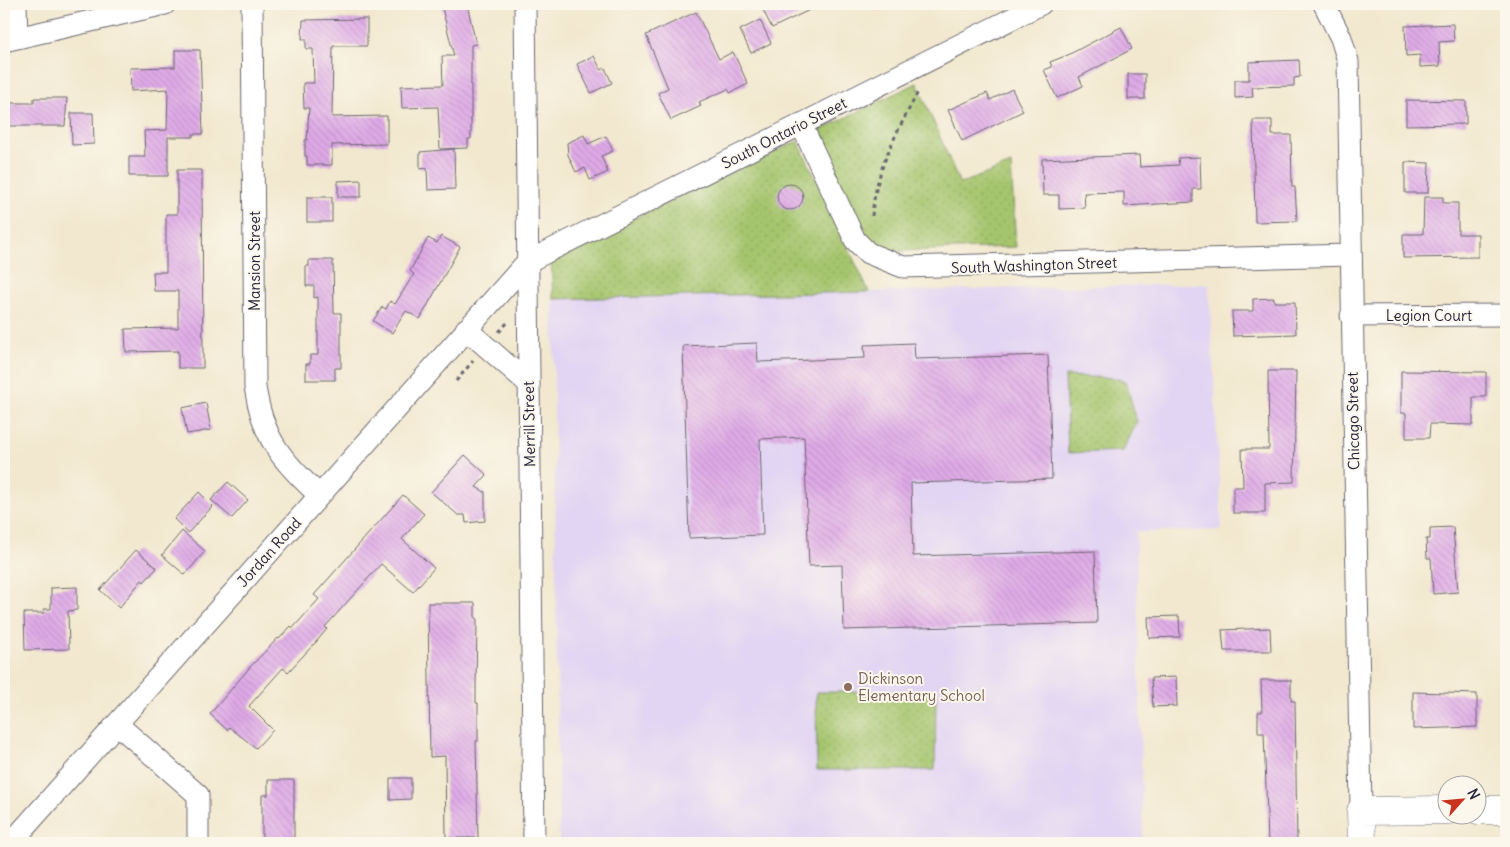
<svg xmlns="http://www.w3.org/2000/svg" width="1510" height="847" font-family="Delius,sans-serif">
<defs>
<pattern id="park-dots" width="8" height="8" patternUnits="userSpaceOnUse" patternTransform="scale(1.25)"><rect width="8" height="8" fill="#a5c56d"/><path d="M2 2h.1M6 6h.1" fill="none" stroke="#8ea95f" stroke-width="1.8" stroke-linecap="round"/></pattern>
<pattern id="building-back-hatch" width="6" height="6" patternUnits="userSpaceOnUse" patternTransform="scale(1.25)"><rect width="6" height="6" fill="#dfaae7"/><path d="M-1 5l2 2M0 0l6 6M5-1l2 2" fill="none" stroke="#bf92c7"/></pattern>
</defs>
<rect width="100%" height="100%" fill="#fbf7ec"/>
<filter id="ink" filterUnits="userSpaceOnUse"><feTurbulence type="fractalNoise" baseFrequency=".02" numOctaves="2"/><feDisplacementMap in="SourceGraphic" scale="10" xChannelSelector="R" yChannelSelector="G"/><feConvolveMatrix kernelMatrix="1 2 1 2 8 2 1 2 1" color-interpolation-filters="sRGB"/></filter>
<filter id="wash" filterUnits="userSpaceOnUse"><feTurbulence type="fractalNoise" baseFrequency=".0096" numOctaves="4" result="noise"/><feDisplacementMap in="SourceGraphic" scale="20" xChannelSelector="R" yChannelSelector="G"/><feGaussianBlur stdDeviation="1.12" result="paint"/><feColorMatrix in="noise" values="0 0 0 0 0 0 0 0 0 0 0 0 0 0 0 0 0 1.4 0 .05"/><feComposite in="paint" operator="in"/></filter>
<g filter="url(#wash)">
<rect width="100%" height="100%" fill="#f2e8cf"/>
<path fill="#e2d4f3" d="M1209,284L1222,530L1136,532L1143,843H559L553,299Z"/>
<g fill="url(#park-dots)" stroke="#647454">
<path d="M917,83L960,184L1011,164L1016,247L872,252L816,132Z"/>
<path d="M798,141L869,292L553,299L551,258Z"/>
<path d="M1065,376L1114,378L1126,382L1137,422L1123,451L1068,453Z"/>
<path d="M816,692H936L935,770H817Z"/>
</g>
<g id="blocks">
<g fill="url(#building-back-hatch)">
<path d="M441,4H467L476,44L471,45V139H468V148L440,149L438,107L402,108L401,86L443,85L442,56H454Z"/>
<path d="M760,4H822L772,28Z"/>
<path d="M696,12L719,59L733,52L748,84L730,93L728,89L699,102L701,106L671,120L658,93L668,88L646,35Z"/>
<path d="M367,19V46H333L332,117L387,116V144L332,145V165H307V156H305V140H307L309,108H304L303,83H314L313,49H306V39H302L303,20Z"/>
<path d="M760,20L771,43L751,53L740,30Z"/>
<path d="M1453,24L1454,41L1439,42L1440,66L1420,67V55L1406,56L1405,26Z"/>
<path d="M1121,27L1132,49L1079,77L1083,86L1057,98L1044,70L1052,67L1050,62L1068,55Z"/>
<path d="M175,50H200L203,134H193V137H168V176H129V157H145L144,131L167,130L168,89L131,91L130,68L175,67Z"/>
<path d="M594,56L601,70L605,68L612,83L591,93L577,64Z"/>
<path d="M1299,60L1300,77L1294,78V86L1252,87L1253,97L1235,98V80H1249V62Z"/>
<rect x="1128" y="74" width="17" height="25"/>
<path d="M1012,89L1023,111L962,141L948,110L987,93L990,100Z"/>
<path d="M34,98H67L65,126H4V103H34Z"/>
<path d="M1406,100L1466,101V124L1406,125Z"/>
<path d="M71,113H93L94,144L72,145Z"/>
<path d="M1253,120H1272V135H1291L1292,187H1295L1297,221L1255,222Z"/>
<path d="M584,135L588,144L606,136L613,151L601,156L608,172L590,180L585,168L576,172L568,155L567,143Z"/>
<path d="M454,149L455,189L428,190L427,168L420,169V152Z"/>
<path d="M1139,155L1140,167L1179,165L1178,158L1200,157L1201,189H1193V202L1124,206V192L1084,193L1085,208L1059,209V195H1043L1042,159Z"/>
<path d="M1405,162L1429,163L1428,193H1405Z"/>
<path d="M177,170H202L203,368H178V351L126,352L125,329L178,328V291H154L153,272H166V214H177Z"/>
<path d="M361,180V197H338V181Z"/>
<circle cx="790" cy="197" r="13"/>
<rect x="307" y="197" width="25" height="25"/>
<path d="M1424,197H1443V203H1458V234H1478V257L1403,258V234H1423Z"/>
<path d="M441,236L460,247L420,319L406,311L392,333L373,321L382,307L386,309L390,301L395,304L414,274L410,271L428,238L437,243Z"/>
<path d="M309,260H333L334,313H341V368H335V380H306V364H310V355H318V297L314,298V286H306V266H309Z"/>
<path d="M1274,298V302H1295L1296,334L1233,336L1232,311H1253V299Z"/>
<path d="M757,343L758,362L865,358L864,345L914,343L915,359L1048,355L1052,479L911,483L913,556L1095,551L1097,623L844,630L842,565L809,566L804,437L760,439L763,535L689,538L683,346Z"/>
<path d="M1268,371H1296L1294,482L1265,483V513H1233V487H1243L1242,449H1269Z"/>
<path d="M1401,371L1486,372V397H1473V425L1430,424L1429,438H1406V413H1401Z"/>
<path d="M206,403L211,430L187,434L182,408Z"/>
<path d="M465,455L487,475L476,487L485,492V521L466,523L465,515H458L431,492Z"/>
<path d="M228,482L248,500L232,518L211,500Z"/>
<path d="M199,492L213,506L188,533L174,519Z"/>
<path d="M403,495L424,514L402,539L434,568L413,592L381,564L325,627L327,629L316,642L288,672L283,668L249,706L273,730L256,748L229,727L227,730L210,714L251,666L278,638L279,639L291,626L293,628L319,599L314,595Z"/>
<path d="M1453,527L1458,592L1433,594L1431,558H1427L1426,539H1430V528Z"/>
<path d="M182,531L205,551L185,575L162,555Z"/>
<path d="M136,550L157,568L144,582L142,580L119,608L100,590Z"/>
<path d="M77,587V610L68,611L69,649L25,650L24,613H44L43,609H51V588Z"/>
<path d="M428,603H475V618H477L476,688V703H478V741H476L478,838H446L445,756L430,757Z"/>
<path d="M1179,616L1180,637L1149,638L1148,617Z"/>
<path d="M1270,628L1271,651H1224L1222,630Z"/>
<path d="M1176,677L1177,706L1153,707L1151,678Z"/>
<path d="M1261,680H1291V701H1295L1297,843H1268L1264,733H1258V712H1262Z"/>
<path d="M1413,692L1477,694V727L1413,729Z"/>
<path d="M390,778H411V799L390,800Z"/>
<path d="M268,780H294V838H262V795H268Z"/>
</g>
</g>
</g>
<g filter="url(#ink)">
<use href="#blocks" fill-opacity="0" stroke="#6b676f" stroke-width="1"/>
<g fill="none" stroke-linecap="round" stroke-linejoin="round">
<defs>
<g id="street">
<path d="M16,4L17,37"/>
<path d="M252,4L255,387C263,439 282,461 319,495"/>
<path d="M525,4L534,843"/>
<path d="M1324,4L1341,38L1348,61L1361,811"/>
<path d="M4,41L165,4"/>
<path d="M801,124L855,240L868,253L903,267L1350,255"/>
<path d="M1351,316L1506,315"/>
<path d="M466,329L528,383"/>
<path d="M117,724L198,795V843"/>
<path d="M11,843L527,262L1041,4"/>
</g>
<g id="secondary">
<path d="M1478,810H1506"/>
<path d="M1362,843L1361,811L1448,810"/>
</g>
</defs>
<use href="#street" stroke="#6b676f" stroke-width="23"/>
<use href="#secondary" stroke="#6b676f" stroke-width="29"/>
<g stroke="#6b676f" stroke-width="3" stroke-dasharray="4 4" stroke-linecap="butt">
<path d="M872,216C876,167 897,133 919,90"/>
<path d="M499,332L508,322"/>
<path d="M456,381L473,361"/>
</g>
<use href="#street" stroke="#fff" stroke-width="21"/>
<use href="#secondary" stroke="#fff" stroke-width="28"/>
</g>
</g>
<circle fill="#8d6e63" stroke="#fbf7ec" stroke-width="2" cx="848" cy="687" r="5"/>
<g text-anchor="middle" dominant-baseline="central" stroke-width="4" stroke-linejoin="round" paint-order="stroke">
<g font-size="15" fill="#22223b" stroke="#fbf7ec">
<text transform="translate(784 133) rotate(-27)">South Ontario Street</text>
<text transform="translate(254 261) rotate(-90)">Mansion Street</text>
<text transform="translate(1034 265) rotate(-2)">South Washington Street</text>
<text x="1429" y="315">Legion Court</text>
<text transform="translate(1353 421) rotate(-91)">Chicago Street</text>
<text transform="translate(529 424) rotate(-91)">Merrill Street</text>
<text transform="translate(269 552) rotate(-48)">Jordan Road</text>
</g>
<g font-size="15" fill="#785e54" stroke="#fbf7ec" text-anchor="start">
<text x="858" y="678">Dickinson<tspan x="858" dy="17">Elementary School</tspan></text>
</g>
</g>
<rect width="1510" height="847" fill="none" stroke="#fbf7ec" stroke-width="20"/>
<g transform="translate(1462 800) rotate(63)"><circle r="24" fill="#fbf7ec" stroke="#a4a2a5"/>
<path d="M0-4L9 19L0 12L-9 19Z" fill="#c8321e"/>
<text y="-8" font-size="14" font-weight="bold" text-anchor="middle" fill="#22223b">N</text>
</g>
</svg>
